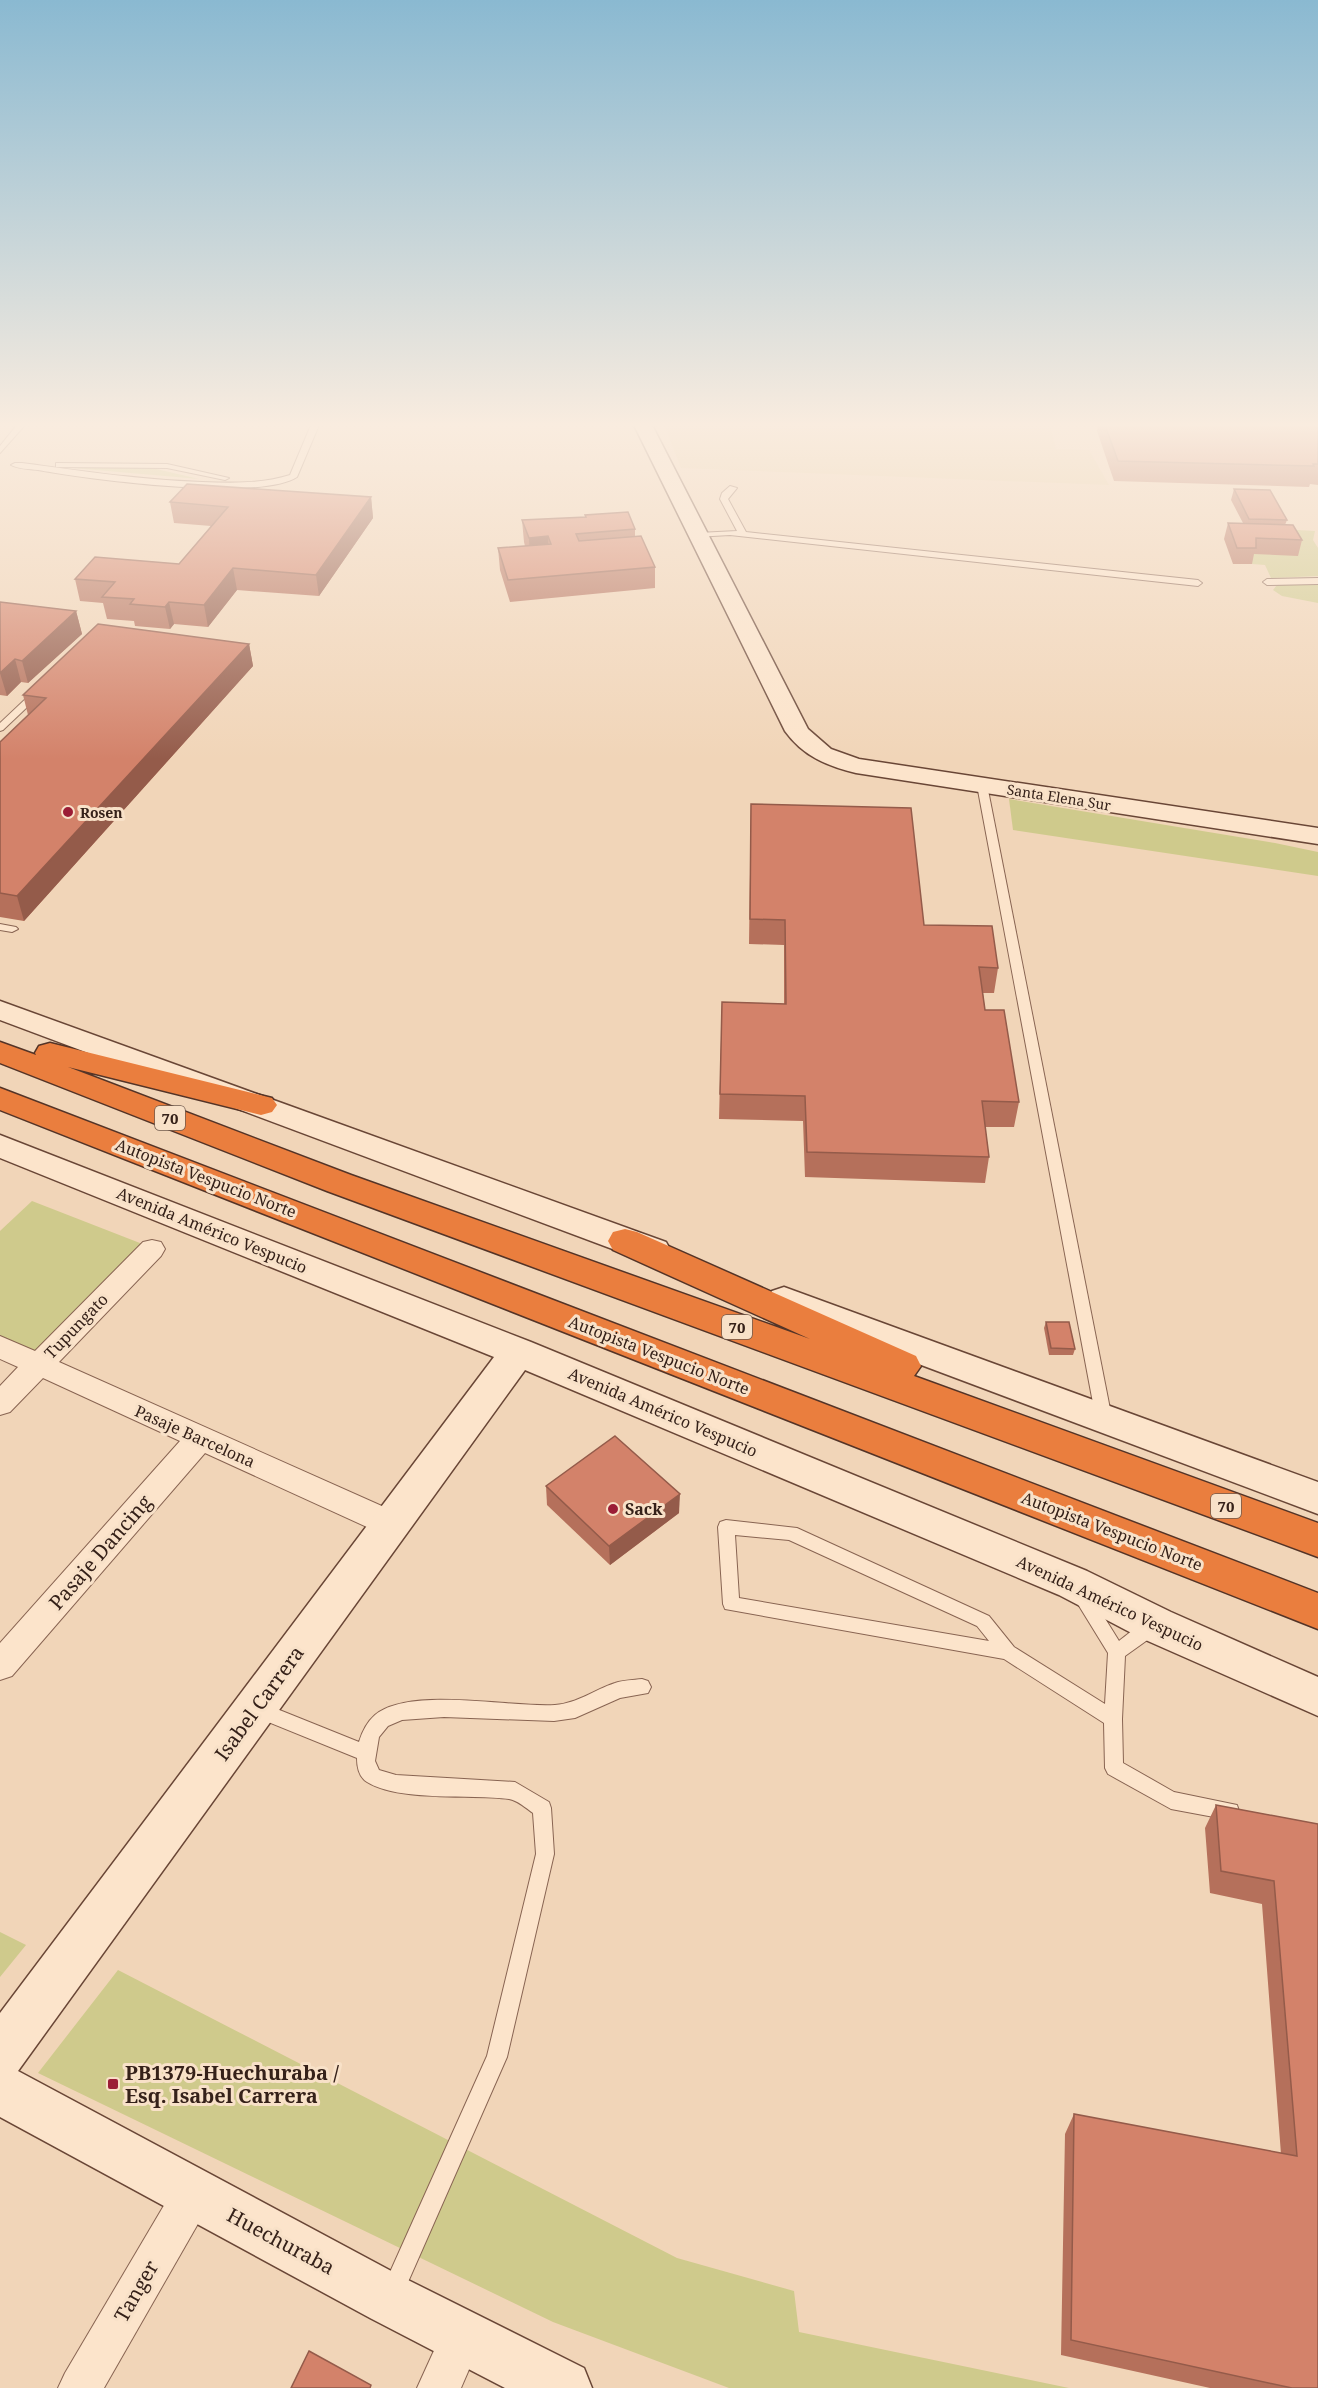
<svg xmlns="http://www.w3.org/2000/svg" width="1318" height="2388" font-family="'Noto Serif',serif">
<rect width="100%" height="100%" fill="#f1d5b8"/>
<path fill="#e7d0a5" d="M664,425H1050L1056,449L1089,450L1109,485L681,468Z"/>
<g fill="#cfca8c">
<path d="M74,467H148L199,479L73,468Z"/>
<path d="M1297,530L1315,531L1313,540L1318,548V576L1271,578L1265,565L1252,564V554L1292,538Z"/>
<path d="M1318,584V603L1282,596L1273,590L1277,585Z"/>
<path d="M1009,799L1275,843L1318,852V876L1013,830Z"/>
<path d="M32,1201L145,1245L38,1354L0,1338V1231Z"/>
<path d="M0,1932L26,1945L0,1977Z"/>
<path d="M118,1970L677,2258L794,2291L799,2332L1069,2388H729L553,2322L38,2073Z"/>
</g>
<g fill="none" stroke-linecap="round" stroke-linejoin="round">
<defs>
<g id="lane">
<path d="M17,425H25L0,453V446Z"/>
<path d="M311,425H319L297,477C259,502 87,479 38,470C29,469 18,469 11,465L15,463H22C83,471 141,480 202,482C232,483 261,484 290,475Z"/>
<path d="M59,463L167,464L229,478L225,480L167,468L56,467V463Z"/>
<path d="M730,486L737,488L728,499L746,532L1198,580L1202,583L1198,586L730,535L695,537L694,535L698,533L737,531L720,499L722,493Z"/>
<path d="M1318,578V584L1267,585L1263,582L1267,579Z"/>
<path d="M34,691L42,693L3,730L0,731V723Z"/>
<path d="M982,782L987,785L1112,1419L1109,1423L1104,1425L1099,1423L1096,1419L977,785Z"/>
<path d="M0,924L16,927L18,929L12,932L0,930Z"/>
<path d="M726,1520L797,1528L989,1616L1014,1647L1105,1704L1108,1653L1076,1601L1074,1596L1076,1591L1082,1589L1088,1591L1119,1641C1130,1633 1147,1616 1160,1621L1162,1626L1160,1631L1125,1656L1122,1719L1123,1763L1174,1792L1237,1805L1239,1811L1237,1817L1230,1820L1171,1809L1108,1774L1105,1768L1104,1723L1004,1659L725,1609L723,1604L718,1527L720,1522ZM735,1535L789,1540L977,1626L989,1641L739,1598Z"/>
<path d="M642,1679L648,1681L651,1687L648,1693L620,1698L575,1718L554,1721L444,1717L402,1720L388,1726L379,1737L375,1761L379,1770L396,1775L515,1782L549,1802L551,1808L554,1854L507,2057L401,2298L393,2301L385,2298L382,2290L487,2056L536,1854L533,1813C526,1808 517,1800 509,1799C471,1794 399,1802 367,1782C359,1777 357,1767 357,1758L251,1715L248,1709L251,1703L257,1701L359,1742C362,1732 367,1722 375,1715C410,1686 511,1708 555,1705C578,1703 594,1690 615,1683C623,1680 633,1680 642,1679Z"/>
</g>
<g id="street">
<path d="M152,1240L161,1242L165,1249L161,1256L59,1362L402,1515L406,1524L402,1533L391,1537L380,1533L205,1453L12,1676L0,1680V1643L180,1441L43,1378L10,1412L0,1415V1386L18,1367L0,1359V1336L35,1351L143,1242Z"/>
<path d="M193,2174L207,2180L213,2194L207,2208L104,2388H58L65,2373L179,2180Z"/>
<path d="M462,2316L477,2322L483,2337L461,2388H417L447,2322Z"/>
</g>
<g id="secondary">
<path d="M634,425H652L808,729L831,749L859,759L1318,828V844L856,773C827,766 803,756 785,731Z"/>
<path d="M0,1001L666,1242L671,1251L666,1260L654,1263L642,1260L0,1020Z"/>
<path d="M0,1135L531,1342L1087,1571L1171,1612L1318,1677V1716L1141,1638L1059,1595L525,1370L18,2071L408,2280L584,2368L592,2388H505L370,2318L0,2117V2013L494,1357L0,1158Z"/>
<path d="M784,1287L1318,1482V1514L772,1309L766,1300L772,1291Z"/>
</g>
<g id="highway">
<path d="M0,1042L36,1055L35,1053L39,1046L50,1043L272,1098L277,1105L272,1112L261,1115L68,1067L351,1175L810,1339L613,1250L608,1241L613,1232L625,1229L637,1232L916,1356L921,1366L914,1376L1318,1523V1557L327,1191L0,1063Z"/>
<path d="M0,1088L1318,1593V1629L0,1110Z"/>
</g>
</defs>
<use href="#lane" stroke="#886452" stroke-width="2"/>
<use href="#street" stroke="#886452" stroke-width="2"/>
<use href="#secondary" stroke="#694636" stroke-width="3"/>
<use href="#highway" stroke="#543427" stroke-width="3"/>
<use href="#lane" fill="#fce4cb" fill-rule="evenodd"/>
<use href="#street" fill="#fce4cb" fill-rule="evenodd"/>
<use href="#secondary" fill="#fce4cb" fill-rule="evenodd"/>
<use href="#highway" fill="#ea7e3e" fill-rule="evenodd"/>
</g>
<g fill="#b5705b">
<path d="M1098,425H1318V485L1310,484L1309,487L1114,481L1097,431Z"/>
<path d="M1234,489L1287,520L1285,525L1302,540L1298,556L1254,554L1252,564H1233L1224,539L1228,523H1243L1231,500Z"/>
<path d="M371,497L373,518L319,596L237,590L208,627L174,624L170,629L135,626L134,621L107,619L103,603L80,601L75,579L179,564L211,526L174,523L170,502Z"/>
<path d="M585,515L635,529V536L655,567V588L510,602L500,570L498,548L525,546L524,542L522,520L586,517Z"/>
<path d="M0,602L76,611L82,634L28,683L21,682L7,696L0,695Z"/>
<path d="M249,644L253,666L24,921L0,917V742L28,715L23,695Z"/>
<path d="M751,804L924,925L998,968L994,993H983L985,1010L1019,1102L1014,1127H985L989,1157L985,1183L805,1177L803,1121L719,1119L722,1002L784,1004V945L749,944Z"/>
<path d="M1046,1322L1075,1349L1073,1355H1049L1044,1328Z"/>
<path d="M546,1486L679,1513L610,1565L547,1505Z"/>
<path d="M1216,1805L1318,1824V2388H1210L1061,2355L1065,2134L1074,2114L1281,2154L1262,1904L1210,1893L1205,1828Z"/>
</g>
<g fill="#945b4a">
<path d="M371,497L373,518L319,596L316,575Z"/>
<path d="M548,536L549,557L530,559L529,538Z"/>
<path d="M233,568L237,590L208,627L204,605Z"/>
<path d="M169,602L174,624L170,629L165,607Z"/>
<path d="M76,611L82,634L28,683L22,661Z"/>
<path d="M249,644L253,666L24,921L17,896Z"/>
<path d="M15,659L21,682L7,696L0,673Z"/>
<path d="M680,1494L679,1513L610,1565L609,1546Z"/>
</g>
<g fill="#d3826a" stroke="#945b4a" stroke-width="1.5">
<path d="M1105,425H1318V464H1313L1314,466L1118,461Z"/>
<path d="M187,484L371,497L316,575L233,568L204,605L169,602L165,607L130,604L134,599L102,597L115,582L75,579L95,557L179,564L228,507L170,502Z"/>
<path d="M1234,489L1270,490L1287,520L1249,519Z"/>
<path d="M628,512L635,529L576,534L579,541L641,536L655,567L508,580L498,548L551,544L548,536L529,538L522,520L586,517L585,515Z"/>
<path d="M1228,523L1293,525L1302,540L1256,538V548H1237Z"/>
<path d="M0,602L76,611L22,661L15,659L0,673Z"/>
<path d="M98,624L249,644L17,896L0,893V742L46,698L23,695Z"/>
<path d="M751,804L911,808L924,925L992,926L998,968L979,967L985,1010H1004L1019,1102L982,1101L989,1157L807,1152L805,1096L720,1094L722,1002L786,1004L785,920L750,919Z"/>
<path d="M1046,1322H1069L1075,1349L1051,1348Z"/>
<path d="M615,1436L680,1494L609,1546L546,1486Z"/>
<path d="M1216,1805L1318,1824V2388H1292L1071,2340L1074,2114L1297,2156L1274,1881L1221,1871Z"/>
<path d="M309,2351L371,2385L370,2388H291Z"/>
</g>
<linearGradient id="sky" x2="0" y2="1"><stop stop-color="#8ab9d1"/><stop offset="0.56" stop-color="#f9ecdf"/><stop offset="1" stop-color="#f9ecdf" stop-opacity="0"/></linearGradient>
<rect width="1318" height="759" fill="url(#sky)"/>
<g fill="#9b1d36" stroke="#f8e1c8" stroke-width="2">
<circle cx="68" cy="812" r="6"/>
<circle cx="613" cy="1509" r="6"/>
<rect x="107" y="2078" width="12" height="12" rx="3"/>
</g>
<g text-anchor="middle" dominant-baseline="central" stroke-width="6" stroke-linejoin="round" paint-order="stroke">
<g font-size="14" fill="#352119" stroke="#f8e1c8">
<text transform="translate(1059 797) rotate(9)">Santa Elena Sur</text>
</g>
<g font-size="14" font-weight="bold" fill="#352119" stroke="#f8e1c8" text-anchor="start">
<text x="80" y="812">Rosen</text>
</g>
<g fill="#f8e1c8" stroke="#705b4e" stroke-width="1.5">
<rect x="155" y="1106" width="30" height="24" rx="4.5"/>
<rect x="722" y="1315" width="30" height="24" rx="4.5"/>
<rect x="1211" y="1494" width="30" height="24" rx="4.5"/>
</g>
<g font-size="15" font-weight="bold" fill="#352119">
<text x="170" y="1118">70</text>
<text x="737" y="1327">70</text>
<text x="1226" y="1506">70</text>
</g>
<g font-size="16" fill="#352119" stroke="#f8e1c8">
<text transform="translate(206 1178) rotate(21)">Autopista Vespucio Norte</text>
<text transform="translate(212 1230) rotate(22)">Avenida Américo Vespucio</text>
<text transform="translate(76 1326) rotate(-46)">Tupungato</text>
<text transform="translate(659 1355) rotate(21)">Autopista Vespucio Norte</text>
<text transform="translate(663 1412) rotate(23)">Avenida Américo Vespucio</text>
<text transform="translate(195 1436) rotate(24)">Pasaje Barcelona</text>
<text transform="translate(1112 1531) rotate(21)">Autopista Vespucio Norte</text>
<text transform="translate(1110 1603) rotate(25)">Avenida Américo Vespucio</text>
</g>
<g font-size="16" font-weight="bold" fill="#352119" stroke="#f8e1c8" text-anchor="start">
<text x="625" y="1509">Sack</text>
</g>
<g font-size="20" fill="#352119" stroke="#f8e1c8">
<text transform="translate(100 1552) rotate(-49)">Pasaje Dancing</text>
<text transform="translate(259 1703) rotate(-54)">Isabel Carrera</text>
<text transform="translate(281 2241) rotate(28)">Huechuraba</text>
<text transform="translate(136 2291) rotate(-60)">Tanger</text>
</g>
<g font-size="20" font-weight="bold" fill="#352119" stroke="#f8e1c8" text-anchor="start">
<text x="125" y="2072">PB1379-Huechuraba /<tspan x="125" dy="23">Esq. Isabel Carrera</tspan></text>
</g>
</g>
</svg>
